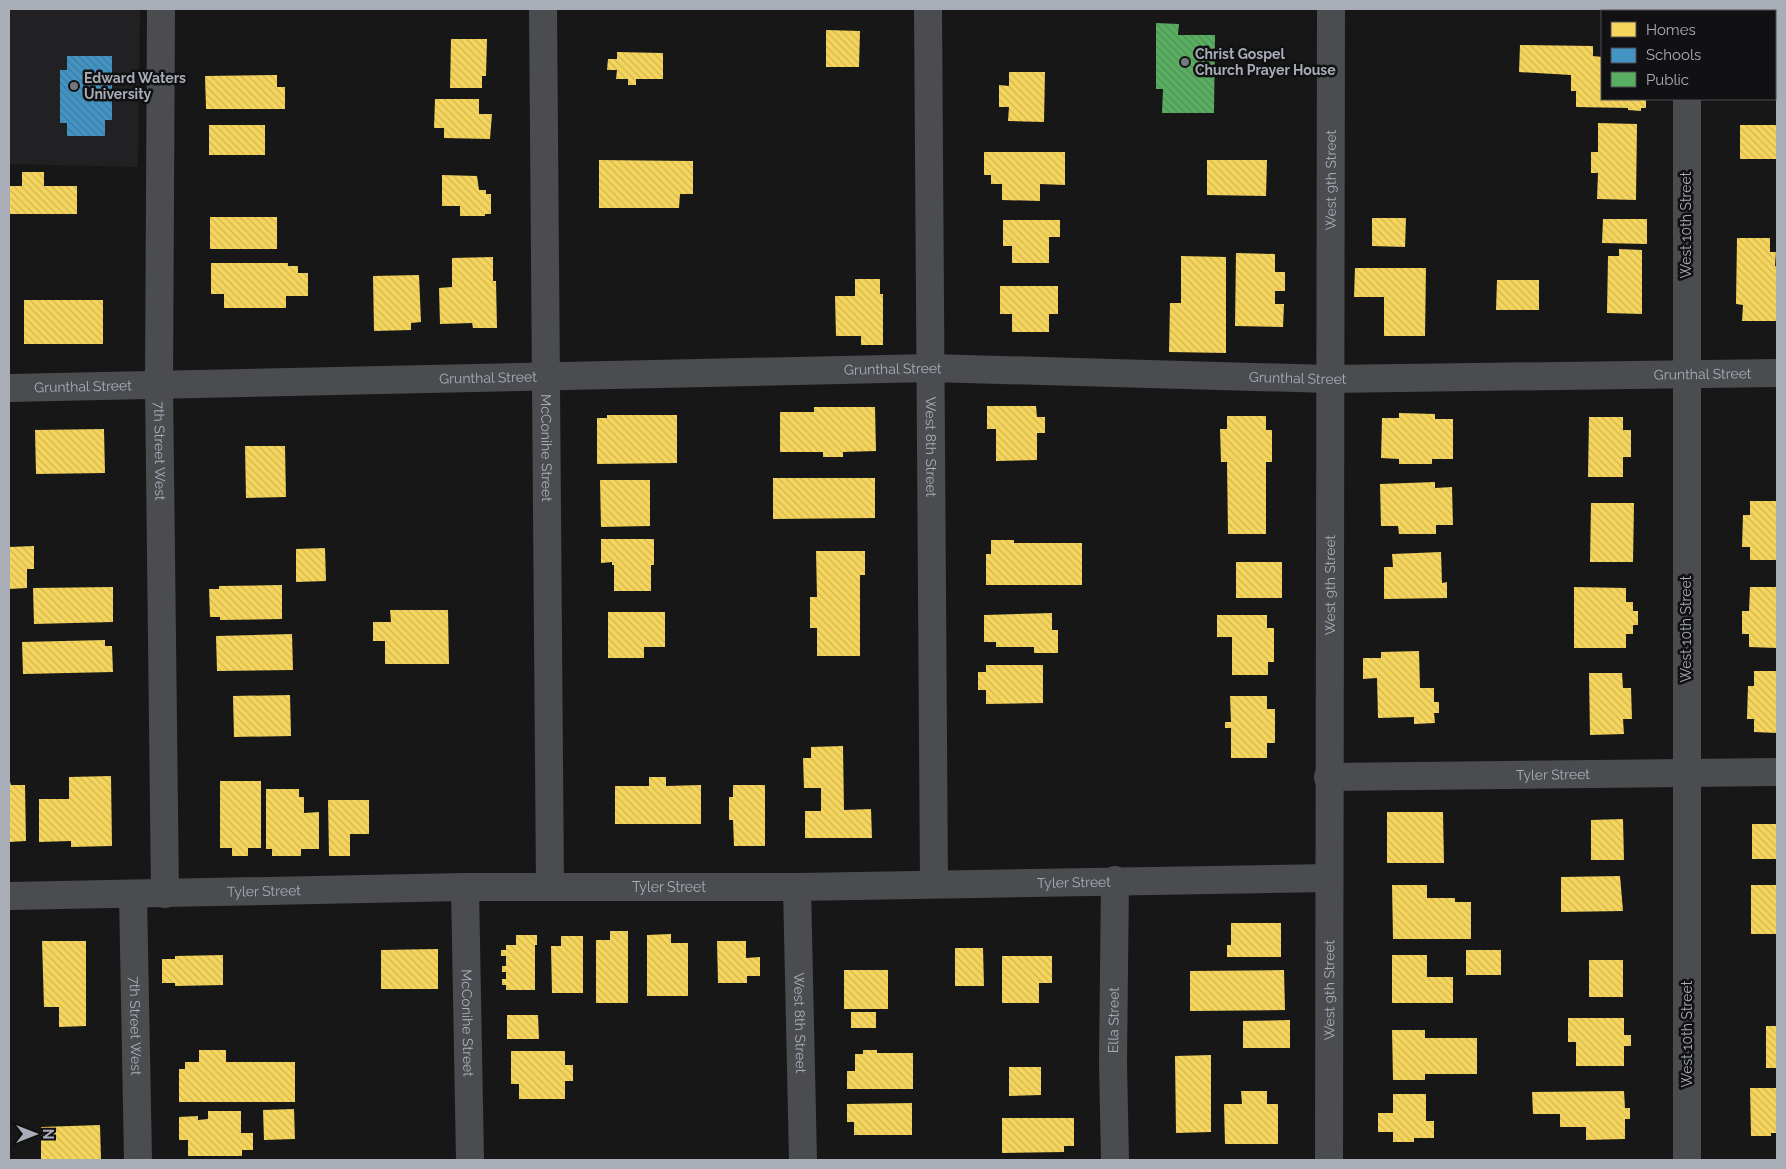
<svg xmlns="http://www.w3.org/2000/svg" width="1786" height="1169" font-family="Raleway,sans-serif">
<defs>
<pattern id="homes-back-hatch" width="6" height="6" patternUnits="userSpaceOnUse" patternTransform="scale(1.25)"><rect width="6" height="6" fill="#f6d55c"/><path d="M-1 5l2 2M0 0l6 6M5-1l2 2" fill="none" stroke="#cfb555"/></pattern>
<pattern id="schools-back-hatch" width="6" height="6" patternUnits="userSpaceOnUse" patternTransform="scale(1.25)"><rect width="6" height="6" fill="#4393c3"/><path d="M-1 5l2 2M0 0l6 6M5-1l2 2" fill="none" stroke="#3f7ba0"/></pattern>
<pattern id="public-back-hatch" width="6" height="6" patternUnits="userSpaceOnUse" patternTransform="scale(1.25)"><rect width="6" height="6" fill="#5aae61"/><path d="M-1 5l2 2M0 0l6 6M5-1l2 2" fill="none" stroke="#509056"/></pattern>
</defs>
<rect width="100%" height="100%" fill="#171717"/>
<path fill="#212123" d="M9,9H140L138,167L9,164Z"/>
<g fill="url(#homes-back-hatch)">
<path d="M826,30L860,31L859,67H826Z"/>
<path d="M451,39H487L486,76H482V88H450Z"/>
<path d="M1520,45L1593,46V56L1602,57V99H1646V108H1641V111L1628,110V108L1576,107V91H1571V75L1519,72Z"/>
<path d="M617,52L663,53V79H636V85H628V79H616L617,70H607L608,59H617Z"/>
<path d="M1009,72H1045L1044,122L1008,121L1009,107H999V85L1009,86Z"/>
<path d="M277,75V87H285V109H206L205,76Z"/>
<path d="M435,99H479V114H492L490,139L444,138V128H434Z"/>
<path d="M1598,123L1637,124L1636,200L1597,199L1598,173H1591V152H1598Z"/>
<rect x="209" y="125" width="56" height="30"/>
<rect x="1740" y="125" width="37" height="34"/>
<path d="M984,152H1065V185L1040,184V201L1002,200V184H991V175H984Z"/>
<path d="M599,160L693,161V194H680L679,208H599Z"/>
<path d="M1207,160H1267L1266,196L1207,195Z"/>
<path d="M22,172H44V186H77V214H9V186H22Z"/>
<path d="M442,175L477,176L479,190H486V194H491V214H485V216H460V206H442Z"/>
<rect x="210" y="217" width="67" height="32"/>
<path d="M1372,218H1406L1405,247L1372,246Z"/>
<path d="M1603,219H1647V244L1602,243Z"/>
<path d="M1003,220H1060V237H1049V263H1012V246H1003Z"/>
<path d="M1737,238H1770V252H1776L1775,266H1777V321H1742L1743,305L1736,304Z"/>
<path d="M1619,249L1642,250V314L1607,313L1608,256H1619Z"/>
<path d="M1236,253L1275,254V272H1285V291H1275V304H1284L1283,327L1235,326Z"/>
<path d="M1181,256L1226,257V353L1169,352L1170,303H1181Z"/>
<path d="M493,257V281H496L497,328H473L472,323L440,324L439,288L452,287V258Z"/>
<path d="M211,263H288V266H298V273H308V296H286V308H224V294H211Z"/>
<path d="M1355,268H1426L1425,336H1384V297H1354Z"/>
<path d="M419,275L421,322L411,323V330L374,331L373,276Z"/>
<path d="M855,279H880V294H883V345H861V336H836L835,296H855Z"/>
<path d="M1497,280H1539V310H1496Z"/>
<path d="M1000,286H1058V314H1049V332H1012V314H1000Z"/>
<rect x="24" y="300" width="79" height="44"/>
<path d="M987,406H1036L1037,417H1045V433H1037V460L996,461V429H987Z"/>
<path d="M814,407H875L876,451L843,452V457H823V452H780V412H814Z"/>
<path d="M1399,413L1435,414V419H1453V459H1432V464H1399V459L1381,458L1382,418H1399Z"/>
<path d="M607,415H677V463L597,464V418H607Z"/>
<path d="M1227,416H1266V430H1272V462H1266V534H1228L1227,462H1221L1220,429H1227Z"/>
<path d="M1589,417H1623V430H1631V457H1623V477H1588Z"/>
<path d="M104,429L105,473L36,474L35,430Z"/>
<path d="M245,446H285L286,497L246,498Z"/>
<path d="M773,478H875V518L773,519Z"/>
<path d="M600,480H650V526L601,527Z"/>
<path d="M1435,482V488L1452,487L1453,525H1436V534H1399L1398,526H1381L1380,484Z"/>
<path d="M1750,501H1777V560H1750V547H1742L1743,515H1750Z"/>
<path d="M1591,503H1634L1633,562H1590Z"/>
<path d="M601,539H654V565H651V591H614V565H612V562L601,563Z"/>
<path d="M991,540H1014V543H1082V585H986V554H991Z"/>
<path d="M34,546V569H27V588L9,589V547Z"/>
<path d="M325,548L326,581L296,582V549Z"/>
<path d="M816,551H865V575H860V656H817V628H810V597H817Z"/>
<path d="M1441,552L1442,583L1447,582V598L1384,599V567H1393L1392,554Z"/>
<rect x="1236" y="562" width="46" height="36"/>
<path d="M282,585V619L220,620V617H210L209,589H219V586Z"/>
<path d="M113,587V622L34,624L33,588Z"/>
<path d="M1574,587L1626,588V602H1633V611H1638V625H1633V634H1626V648H1574Z"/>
<path d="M1750,587H1777V648L1749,647V634H1742V611H1749Z"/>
<path d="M390,610H448L449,664H385V641H373V622H391Z"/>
<path d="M608,612H665V647H644V658H608Z"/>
<path d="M1052,613V630H1058V653H1034V647H996V642H984V615Z"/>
<path d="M1217,615H1267V628H1274V662H1268V675H1232V637H1217Z"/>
<path d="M292,634L293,670L217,671L216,636Z"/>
<path d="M105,640V646H112L113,672L23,674L22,642Z"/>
<path d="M1419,651L1420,688H1434V702H1439V713H1434L1435,723L1414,724V717L1378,718L1377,678L1363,679V658H1381V652Z"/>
<path d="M986,665H1043V703L986,704V690H978V672H986Z"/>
<path d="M1754,671H1777V733L1754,732V719H1747L1748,686H1754Z"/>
<path d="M1589,673H1622L1623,688H1631L1632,719H1623L1624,734L1590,735Z"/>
<path d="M290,695L291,736L234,737L233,696Z"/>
<path d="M1230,696H1267V709H1275V743H1267V758H1231V728H1225V722H1231Z"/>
<path d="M843,746L844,810L871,809L872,838H805V811H821V788H804L803,758H811V747Z"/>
<path d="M111,776L112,846L71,847V841L39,842V799H69V777Z"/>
<path d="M649,777H666V786L701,785V824H615V786H649Z"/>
<path d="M9,778L11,785H25L26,841L9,842Z"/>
<path d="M220,781H261V848H248V856H232V848H220Z"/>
<path d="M733,785H765V846H734L733,820H729V797H733Z"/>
<path d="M266,789H299V797H304V813L319,812V849H301V856H272V849H266Z"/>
<path d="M328,800H369V834H350V856H329Z"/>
<path d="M1387,812H1443L1444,863H1387Z"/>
<path d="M1623,819L1624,860H1591V820Z"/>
<rect x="1752" y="824" width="25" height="35"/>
<path d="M1620,876L1623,911L1561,912V877Z"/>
<path d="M1392,885H1427V898H1455V902H1471V939H1393Z"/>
<rect x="1751" y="885" width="26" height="49"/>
<path d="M1231,923H1281V957H1227V945H1231Z"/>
<path d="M610,931H628V1003H596V940H610Z"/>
<path d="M671,934V943H688V996H647V935Z"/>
<path d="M516,935H537V945H535V990H506V985H502V979H506V972H502V966H506V956H501V950H506V945H516Z"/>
<path d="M561,936H583V993H552L551,946H561Z"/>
<path d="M42,941H86V1026L59,1027V1007H44Z"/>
<path d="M717,941H746V958L760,957V976H747V983H718Z"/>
<path d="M955,948H983L984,986H955Z"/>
<path d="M438,949V989H381V950Z"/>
<rect x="1466" y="950" width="35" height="25"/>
<path d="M223,955V985L175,986V983H162V959H175V956Z"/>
<path d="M1392,955H1427V977H1453V1003H1392Z"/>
<path d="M1002,956H1052V983H1039V1003H1002Z"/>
<rect x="1589" y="960" width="34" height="37"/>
<rect x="844" y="970" width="44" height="39"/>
<path d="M1284,970L1285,1010L1190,1011V971Z"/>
<rect x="851" y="1012" width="25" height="16"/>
<path d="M507,1015H538L539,1039H507Z"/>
<path d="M1568,1018H1624V1035H1631V1046H1624V1066H1576V1042H1568Z"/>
<path d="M1290,1020V1048H1243V1021Z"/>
<rect x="1766" y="1026" width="11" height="42"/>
<path d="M1392,1030H1425V1038H1477V1074H1425V1080H1393Z"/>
<path d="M199,1050H226V1062H295V1102H179V1069H185V1062H199Z"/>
<path d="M863,1050H877V1053H913V1089H847V1071H855V1054H863Z"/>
<path d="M511,1051H565V1065H573V1081H565V1099H519V1084H511Z"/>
<path d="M1211,1055V1132L1176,1133L1175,1056Z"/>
<path d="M1009,1067H1041V1095L1009,1096Z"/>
<path d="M1750,1088H1777V1133H1771V1136H1751Z"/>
<path d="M1241,1091H1267V1104H1278V1144H1225L1224,1104H1242Z"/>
<path d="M1624,1091L1625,1108H1630V1119H1625V1139L1586,1140V1127H1560V1114H1533L1532,1092Z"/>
<path d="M1393,1094H1426V1121H1434V1138H1414V1142H1393V1132H1378V1113H1393Z"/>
<path d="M912,1103V1135H854V1122H847V1104Z"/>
<path d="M294,1109L295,1139L264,1140L263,1110Z"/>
<path d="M208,1111H241V1133H253V1150H242V1156H188V1140H179V1117L198,1116V1120L208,1119Z"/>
<path d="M1002,1118H1074V1146H1064V1152L1002,1153Z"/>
<path d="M100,1125L101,1160H41V1127Z"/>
</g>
<path fill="url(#schools-back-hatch)" d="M67,56H112V120H105V136H67V123H60V70H67Z"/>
<path fill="url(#public-back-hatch)" d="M1156,23L1179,24L1178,35H1215L1214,113H1162L1163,89H1156Z"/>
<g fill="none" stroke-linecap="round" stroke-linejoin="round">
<g stroke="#4b4c50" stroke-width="28">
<path id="s1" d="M161,9L159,385L165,894"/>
<path id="s2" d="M543,9L550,887"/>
<path id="s3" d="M928,9L934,884"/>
<path d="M1688,11L1689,9"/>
<path id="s4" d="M9,388L931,368L1329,379L1777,373"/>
<path id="s5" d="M1328,777L1777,772"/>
<path id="s6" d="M465,887L470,1160"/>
<path id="s7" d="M797,887L803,1160"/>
<path id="s8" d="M133,894L138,1160"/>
<path id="s9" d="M9,896L465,887H797L1328,878"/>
<path id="s10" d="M1115,1160L1113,1063L1115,880"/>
<path id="s11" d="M1329,1160L1331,9"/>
<path d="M1687,1160V99"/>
</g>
</g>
<g fill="#757880" stroke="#111113" stroke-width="2">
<circle cx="1185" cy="62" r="5"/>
<circle cx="74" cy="86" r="5"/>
</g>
<g text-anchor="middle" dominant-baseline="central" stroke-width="5" stroke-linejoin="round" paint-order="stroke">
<g font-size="14" font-weight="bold" fill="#a8adb8" stroke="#111113" text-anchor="start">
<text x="1195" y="54">Christ Gospel<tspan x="1195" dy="16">Church Prayer House</tspan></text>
<text x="84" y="78">Edward Waters<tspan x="84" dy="16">University</tspan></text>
</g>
<g font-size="14" fill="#a8adb8" stroke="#111113">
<text stroke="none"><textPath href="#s11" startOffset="980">West 9th Street</textPath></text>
<text transform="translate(1686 225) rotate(-90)">West 10th Street</text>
<text stroke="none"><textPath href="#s4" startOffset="884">Grunthal Street</textPath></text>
<text stroke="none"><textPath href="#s4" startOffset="1694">Grunthal Street</textPath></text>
<text stroke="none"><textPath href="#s4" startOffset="1289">Grunthal Street</textPath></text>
<text stroke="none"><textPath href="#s4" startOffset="479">Grunthal Street</textPath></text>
<text stroke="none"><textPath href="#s4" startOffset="74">Grunthal Street</textPath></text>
<text stroke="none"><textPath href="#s3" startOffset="438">West 8th Street</textPath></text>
<text stroke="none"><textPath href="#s2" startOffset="439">McConihe Street</textPath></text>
<text stroke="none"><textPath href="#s1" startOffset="442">7th Street West</textPath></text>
<text stroke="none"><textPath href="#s11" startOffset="575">West 9th Street</textPath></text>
<text transform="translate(1686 629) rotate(-90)">West 10th Street</text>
<text stroke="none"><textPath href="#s5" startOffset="225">Tyler Street</textPath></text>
<text stroke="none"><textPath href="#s9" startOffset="1065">Tyler Street</textPath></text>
<text stroke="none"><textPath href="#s9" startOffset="660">Tyler Street</textPath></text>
<text stroke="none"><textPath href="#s9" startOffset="255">Tyler Street</textPath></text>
<text stroke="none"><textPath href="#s11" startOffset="170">West 9th Street</textPath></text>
<text stroke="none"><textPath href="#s10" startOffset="140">Ella Street</textPath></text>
<text stroke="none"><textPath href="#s7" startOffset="136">West 8th Street</textPath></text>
<text stroke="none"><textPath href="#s6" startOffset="136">McConihe Street</textPath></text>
<text stroke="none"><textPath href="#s8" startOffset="132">7th Street West</textPath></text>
<text transform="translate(1687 1034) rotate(-90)">West 10th Street</text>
</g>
</g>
<rect width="1786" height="1169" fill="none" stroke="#a8adb8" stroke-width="20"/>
<rect x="1601" y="10" width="175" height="90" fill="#111113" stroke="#4d4f55"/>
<rect x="1611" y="22" width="25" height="15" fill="#f6d55c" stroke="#4d4f55"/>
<text x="1646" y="35" font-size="15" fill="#a8adb8">Homes</text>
<rect x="1611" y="48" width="25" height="15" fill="#4393c3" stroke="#4d4f55"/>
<text x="1646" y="60" font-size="15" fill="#a8adb8">Schools</text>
<rect x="1611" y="72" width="25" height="15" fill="#5aae61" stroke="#4d4f55"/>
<text x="1646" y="85" font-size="15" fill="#a8adb8">Public</text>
<g transform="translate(35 1134) rotate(90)" stroke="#111113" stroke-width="4" paint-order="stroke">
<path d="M0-4L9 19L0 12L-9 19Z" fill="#a8adb8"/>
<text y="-8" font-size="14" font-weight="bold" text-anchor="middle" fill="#a8adb8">N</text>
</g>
</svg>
